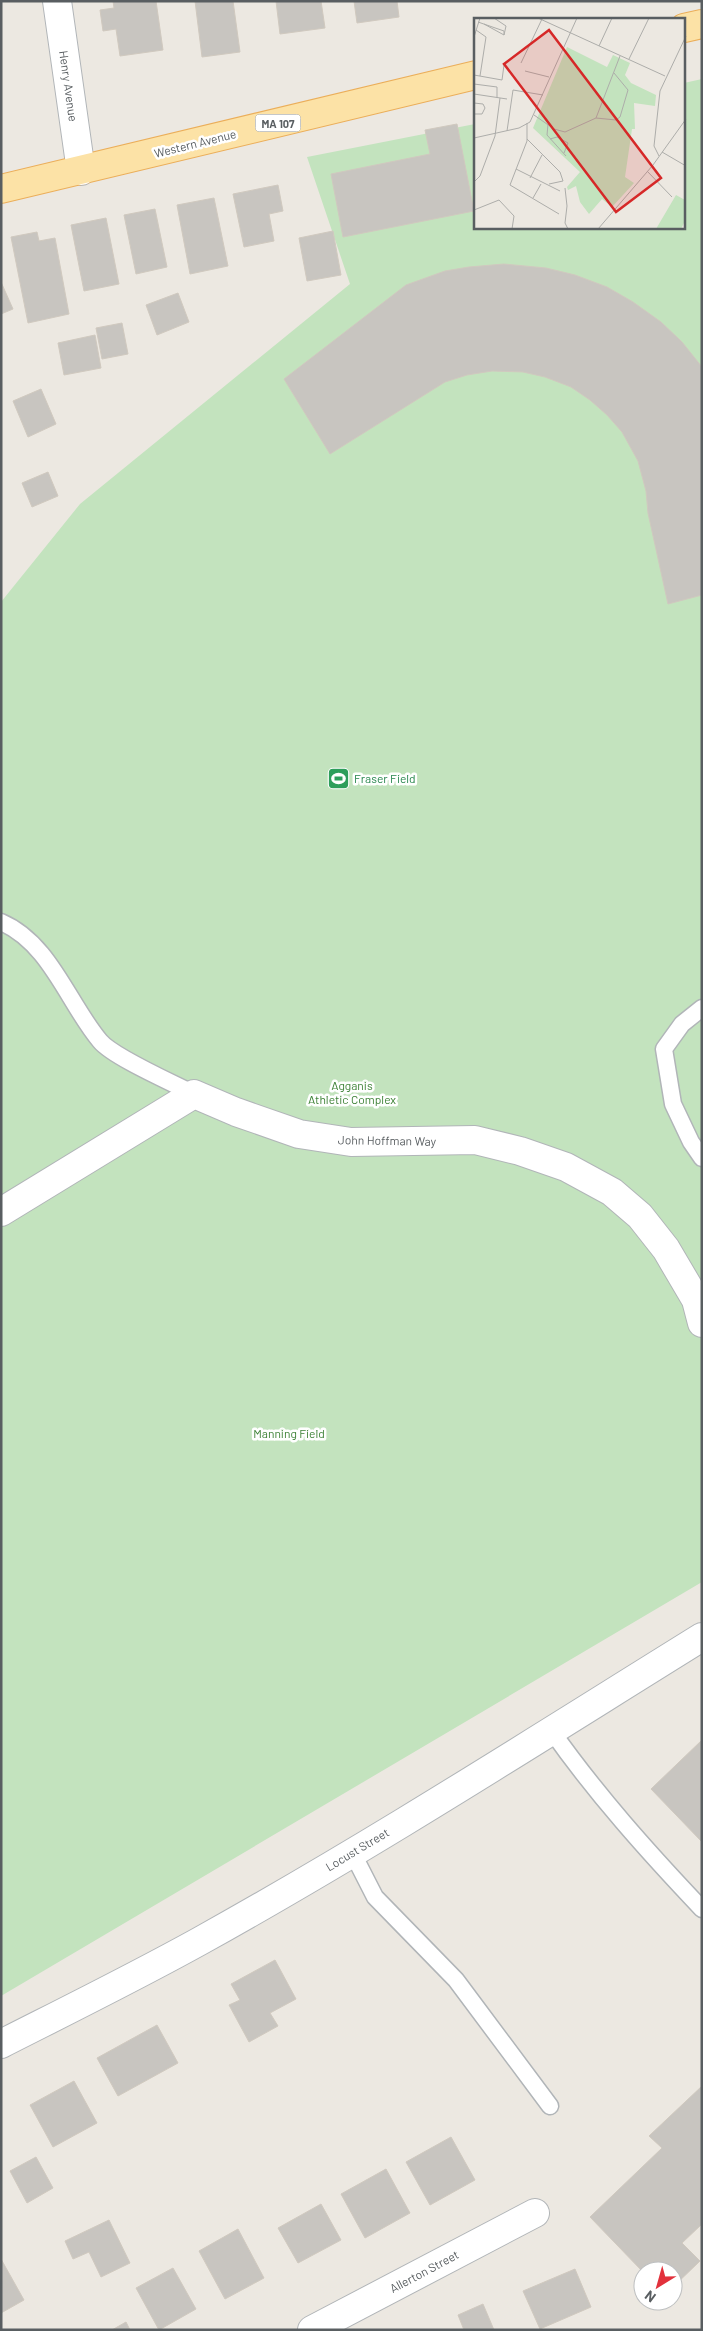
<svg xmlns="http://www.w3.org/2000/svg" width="703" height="2331" font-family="Barlow,sans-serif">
<rect width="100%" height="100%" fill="#ece8e1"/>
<path fill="#c3e3be" d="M702,79V1582L1,1996V602L80,504L350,284L307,157L475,124L476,228H684V83Z"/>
<g fill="#c8c5c0" stroke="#d0c9bf">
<path d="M113,1H156L163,50L120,56L116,29L103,31L100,10L114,8Z"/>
<path d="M195,1H233L240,52L202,57Z"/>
<path d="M276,1H321L325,28L280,34Z"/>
<path d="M354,1H397L399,17L357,23Z"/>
<path d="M457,124L474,211L343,237L331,174L430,154L425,130Z"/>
<path d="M278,185L283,211L269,214L274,241L244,247L233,194Z"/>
<path d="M214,198L228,266L190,274L177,205Z"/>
<path d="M155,209L167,267L136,274L124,215Z"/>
<path d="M106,218L119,284L84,291L71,225Z"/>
<path d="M333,231L341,275L307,281L299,238Z"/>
<path d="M37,232L39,241L55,238L69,314L28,323L11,237Z"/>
<path d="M504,264L546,268L575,275L607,287L633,302L661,322L682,342L702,367V595L668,604L648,513L646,491L638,461L622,432L607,415L590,400L571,387L545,377L523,372L492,371L467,375L445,382L330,454L284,379L406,285L445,271L469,267Z"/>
<path d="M1,282L13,309L1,314Z"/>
<path d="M178,293L189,322L157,335L146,305Z"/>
<path d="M122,323L128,354L102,359L96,328Z"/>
<path d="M95,335L101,368L64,375L58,343Z"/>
<path d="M41,389L56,424L28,437L13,401Z"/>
<path d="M48,472L58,496L32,507L22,483Z"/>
<path d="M702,1740V1842L651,1789Z"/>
<path d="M275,1960L296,1999L270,2013L278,2026L249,2042L229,2005L240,2000L231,1984Z"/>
<path d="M157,2025L178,2063L118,2096L97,2058Z"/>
<path d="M74,2081L97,2123L53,2147L30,2105Z"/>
<path d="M702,2086V2224L682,2243L700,2261L673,2287V2271L643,2272L590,2217L662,2148L649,2136Z"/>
<path d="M451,2137L475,2180L430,2205L406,2162Z"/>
<path d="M36,2157L53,2188L27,2203L10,2171Z"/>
<path d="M386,2169L410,2213L365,2238L341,2194Z"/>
<path d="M321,2204L341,2240L298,2263L278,2228Z"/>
<path d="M109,2220L130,2263L101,2277L89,2252L73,2259L65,2241Z"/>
<path d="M238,2229L264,2278L225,2299L199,2251Z"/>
<path d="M1,2259L24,2300L1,2313Z"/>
<path d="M173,2268L196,2309L159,2330L136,2288Z"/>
<path d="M575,2269L591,2307L540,2329L523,2291Z"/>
<path d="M483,2304L494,2330H464L458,2315Z"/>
<path d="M126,2322L130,2330H112Z"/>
</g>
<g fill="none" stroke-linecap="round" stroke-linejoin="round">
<defs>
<g id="service">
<path d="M1,922C50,943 68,1003 100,1041C113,1057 173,1083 194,1094"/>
<path d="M702,1008L682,1024L664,1049L673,1104L691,1142L702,1158"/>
<path d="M551,1730C596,1794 648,1852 702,1909"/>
<path d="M352,1852L375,1897L456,1980L550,2106"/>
</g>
<g id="minor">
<path d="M57,1L81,171"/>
<path d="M1,1212L194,1094L236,1112L299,1134L351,1142L475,1140L520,1151L566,1167L612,1192L640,1216L666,1249L696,1300L702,1323"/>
<path d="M1,2044C68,2010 135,1977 200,1941C371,1846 536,1740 702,1637"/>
<path d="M312,2330L535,2213"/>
</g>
<g id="primary">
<path d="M684,28L702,24"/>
<path d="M1,189L476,75"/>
</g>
</defs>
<use href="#service" stroke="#b1b5b8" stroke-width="19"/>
<use href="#minor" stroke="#b1b5b8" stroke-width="30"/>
<use href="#primary" stroke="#ebae5a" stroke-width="30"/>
<use href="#service" stroke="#fff" stroke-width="16"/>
<use href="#minor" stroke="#fff" stroke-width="28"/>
<use href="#primary" stroke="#fce2a6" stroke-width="28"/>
</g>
<defs>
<symbol id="stadium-square" viewBox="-11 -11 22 22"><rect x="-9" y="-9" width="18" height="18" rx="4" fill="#2e9e5b" stroke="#fff"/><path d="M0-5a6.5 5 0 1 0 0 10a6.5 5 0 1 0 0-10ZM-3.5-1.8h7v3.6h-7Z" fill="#fff"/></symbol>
</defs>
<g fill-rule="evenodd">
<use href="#stadium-square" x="326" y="766" width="25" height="25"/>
</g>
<g text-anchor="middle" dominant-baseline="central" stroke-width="5" stroke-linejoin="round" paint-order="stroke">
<rect fill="#fff" stroke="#8b8e90" stroke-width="1" x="255.5" y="114.5" width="45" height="17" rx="4"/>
<g font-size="11" font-weight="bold" fill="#595e61">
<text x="278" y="123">MA 107</text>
</g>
<g font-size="12" fill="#595e61" stroke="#fff">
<text transform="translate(69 86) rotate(82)">Henry Avenue</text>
<text transform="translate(195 143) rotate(-14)">Western Avenue</text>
<text transform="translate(387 1140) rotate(1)">John Hoffman Way</text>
<text transform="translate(357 1849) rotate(-31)">Locust Street</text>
<text transform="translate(424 2271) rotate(-28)">Allerton Street</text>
</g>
<g font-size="12" fill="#27864d" stroke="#fff" text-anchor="start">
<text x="354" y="778">Fraser Field</text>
</g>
<g font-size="12" fill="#3e8237" stroke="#fff">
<text x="352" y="1085">Agganis<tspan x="352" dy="14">Athletic Complex</tspan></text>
<text x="289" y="1433">Manning Field</text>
</g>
</g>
<g transform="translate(474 18)">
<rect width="211" height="211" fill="#ece8e1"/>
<path d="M93,29L133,49L139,37L156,45L151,57L157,65L182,77L181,88L160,85L161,111H158L151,159L160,165L138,189L128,181L115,196L106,184L102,168L94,172L93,169L106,154L59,110ZM202,177L211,182V203L207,211H182Z" fill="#c3e3be"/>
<path fill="none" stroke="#adadaa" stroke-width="1" d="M20,0L32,8L30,17M64,0L191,58M4,4L30,13V17M10,6L30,17M2,12L12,19L6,58M0,19L6,0M125,28L138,0M155,41L175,0M47,45L68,1M51,53L75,59M0,57L28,62L30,47M0,66L23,69V80M0,76L33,81M0,85L9,86L11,90L8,96H0M60,97L80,111L91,114L122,100L146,38M122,100L142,102L146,99L154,72L140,55M53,105V123L36,167L85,196M74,106L73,117L92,138M33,113L39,72L69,77M0,120L45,110L56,104L103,0M53,121L86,154L89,163L75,166M76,121L83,119L94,125L90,135M188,134L212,148M185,138L180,128L186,73L212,18M42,151L86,173M173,153L198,179M56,160L68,137M0,164L6,158L21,118L26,80M91,170L93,188L91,205L94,211M59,180L67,166M0,192L25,182L40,198L38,211M124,211L179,147L212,101"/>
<path fill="#d62828" fill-opacity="0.15" stroke="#d62828" stroke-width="2.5" d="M75,12L187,160L142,194L30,46Z"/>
<rect width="211" height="211" fill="none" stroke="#595e61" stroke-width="2.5"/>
</g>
<rect width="703" height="2331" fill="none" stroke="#595e61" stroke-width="5"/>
<g transform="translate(658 2286) rotate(217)"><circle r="24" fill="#ffffff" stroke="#bdbfc0"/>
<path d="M0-4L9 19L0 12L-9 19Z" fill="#e2313c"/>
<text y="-8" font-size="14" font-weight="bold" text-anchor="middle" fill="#595e61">N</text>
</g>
</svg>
